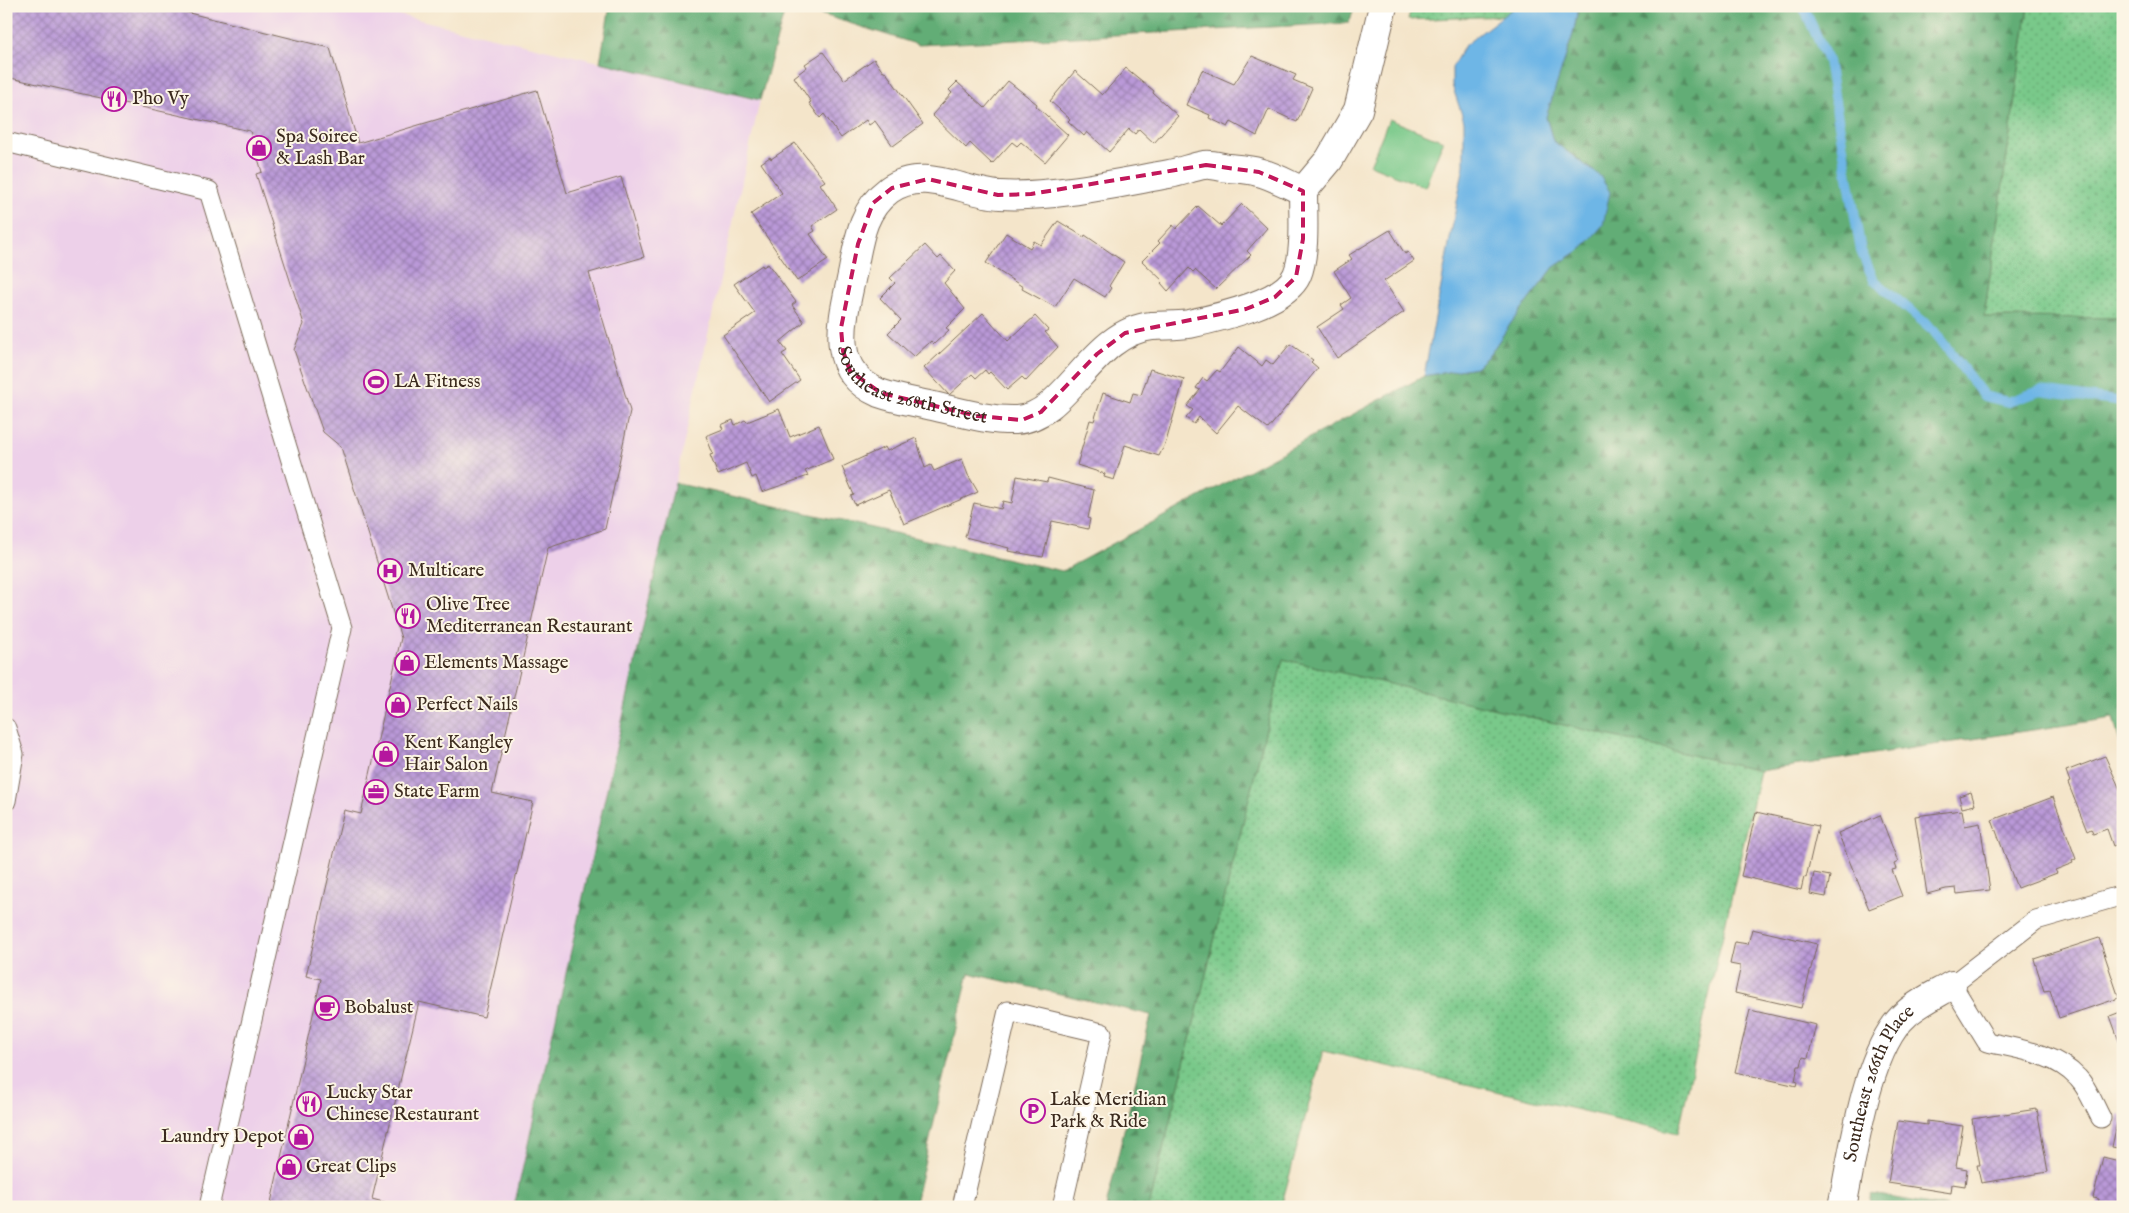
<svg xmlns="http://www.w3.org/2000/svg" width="2129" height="1213" font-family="'IM FELL English',serif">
<defs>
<pattern id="grass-dots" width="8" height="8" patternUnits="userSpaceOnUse" patternTransform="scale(1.25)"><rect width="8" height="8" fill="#79c98a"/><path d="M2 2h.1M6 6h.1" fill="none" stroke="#64a370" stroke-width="1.8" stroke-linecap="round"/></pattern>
<pattern id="forest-firs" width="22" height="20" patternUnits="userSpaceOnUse" patternTransform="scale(1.25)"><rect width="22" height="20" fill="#62ad76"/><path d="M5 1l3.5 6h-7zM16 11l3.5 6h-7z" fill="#528d60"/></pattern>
<pattern id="building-cross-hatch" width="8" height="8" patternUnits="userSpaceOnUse" patternTransform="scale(1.25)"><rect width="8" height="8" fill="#ba99d8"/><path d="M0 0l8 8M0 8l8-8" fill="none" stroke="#987daf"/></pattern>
</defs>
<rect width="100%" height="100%" fill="#fcf5e5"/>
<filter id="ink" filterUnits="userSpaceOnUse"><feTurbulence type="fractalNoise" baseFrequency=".02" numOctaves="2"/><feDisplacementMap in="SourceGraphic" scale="10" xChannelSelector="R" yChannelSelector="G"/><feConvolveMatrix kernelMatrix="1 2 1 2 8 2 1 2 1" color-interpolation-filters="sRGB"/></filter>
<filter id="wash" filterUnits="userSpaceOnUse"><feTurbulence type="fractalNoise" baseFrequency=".0096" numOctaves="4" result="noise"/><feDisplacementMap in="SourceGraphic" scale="20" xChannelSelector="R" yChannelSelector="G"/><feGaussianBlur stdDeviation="1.12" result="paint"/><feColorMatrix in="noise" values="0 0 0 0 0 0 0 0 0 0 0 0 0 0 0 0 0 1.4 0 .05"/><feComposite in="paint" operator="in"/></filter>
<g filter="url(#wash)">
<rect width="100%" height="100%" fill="#f4e5ca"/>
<path fill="#edd0e9" d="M6,6H361L760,100L514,1207H6Z"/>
<g fill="url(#grass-dots)" stroke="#5a7a54">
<path d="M1412,6H1516L1503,16L1408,20Z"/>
<path d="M2028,6H2123V318L1984,317Z"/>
<path d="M1283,659L1760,771L1678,1133L1323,1051L1281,1207H1149Z"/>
</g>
<g fill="url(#forest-firs)" stroke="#4e6c4a">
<path d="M610,6H786L760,100L600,62Z"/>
<path d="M795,6H1355L1349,23L919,45Z"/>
<path d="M1579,6H2028L1984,317L2123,318V753L2113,718L1760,771L1283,659L1149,1207H1106L1151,1015L969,973L914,1207H514L675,483L1062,571L1424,376L1476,367L1490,354L1511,323L1554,267L1583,248L1600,176L1553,141L1546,116L1573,34Z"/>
<path d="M1872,1194L1948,1207H1869Z"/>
</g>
<path fill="#79c98a" stroke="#5a7a54" d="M1389,119L1443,141L1425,187L1370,165Z"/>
<path fill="#6eb6e6" stroke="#547082" d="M1516,6H1579L1573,34L1546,117L1553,141L1600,176L1610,192L1603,225L1583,248L1554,267L1511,323L1490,354L1476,367L1424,376L1464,165V121L1452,85V67L1465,45Z"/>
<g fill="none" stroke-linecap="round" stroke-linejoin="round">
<path stroke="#6eb6e6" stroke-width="10" d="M1803,6L1828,61L1861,251L1874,280L1933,330L1984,396L2008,402L2040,391L2123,402"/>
</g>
<g id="blocks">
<g fill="url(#building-cross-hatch)">
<path d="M14,6H161L330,48L358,143L537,90L567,193L621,177L644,257L589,273L630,411L605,529L548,548L492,793L533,802L484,1017L419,1002L372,1199L387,1203L386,1207H270L321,979L306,976L344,810L361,814L401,638L341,447L323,432L294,350L304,324L256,174L262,172L250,131L6,77V14Z"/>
<path d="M823,52L844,80L874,59L883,72L885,71L923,124L893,146L875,121L869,125L866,120L841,138L824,114L820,118L809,103L811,102L794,77L807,67L805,64Z"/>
<path d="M1252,56L1296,75L1293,80L1312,88L1297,122L1269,109L1257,136L1231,122L1228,127L1209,118L1210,115L1186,105L1202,70L1234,84Z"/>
<path d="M1126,68L1154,91L1153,93L1178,116L1154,143L1139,129L1135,134L1129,129L1109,152L1087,132L1084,136L1068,121L1070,119L1050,101L1075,71L1102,95Z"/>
<path d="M1008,81L1037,104L1036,106L1068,135L1045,162L1021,142L1017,146L1012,142L992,164L970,143L966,148L932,115L952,93L949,90L957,82L985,108Z"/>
<path d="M795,143L825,181L820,184L837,209L812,226L815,231L810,234L828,260L797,281L751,214L782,193L761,163L770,157L771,159Z"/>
<path d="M1242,204L1267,228L1247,251L1251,255L1216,289L1195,270L1193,272L1189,268L1168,291L1161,283L1163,281L1142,261L1160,243L1158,241L1173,225L1176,229L1198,206L1221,226Z"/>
<path d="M1058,221L1084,237L1085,235L1124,262L1109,286L1111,288L1105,297L1074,278L1055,307L1022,289L1023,287L986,263L1006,233L1030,248L1034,241L1041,245Z"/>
<path d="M1390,230L1405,254L1408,252L1414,261L1384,281L1404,312L1337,358L1317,327L1344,309L1341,305L1351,298L1334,271L1352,259L1349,255Z"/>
<path d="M925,245L938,259L941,256L955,271L944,283L965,309L946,328L949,330L934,344L931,341L914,357L888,333L901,320L880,298L895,283L890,278Z"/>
<path d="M768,264L796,302L792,305L804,322L780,342L787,351L782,354L800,380L769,402L723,335L755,313L734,284L762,265L763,267Z"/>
<path d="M983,313L1008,341L1035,316L1048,330L1045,332L1058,347L1026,381L1022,377L1007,390L990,372L988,374L985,370L976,378L972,374L949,395L924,368Z"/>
<path d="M1290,344L1313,360L1311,362L1318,368L1268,429L1238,406L1216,433L1199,417L1194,424L1186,418L1193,410L1187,406L1200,390L1196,388L1203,378L1207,381L1217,370L1220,372L1239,347L1262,366L1266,360L1273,365Z"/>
<path d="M1150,369L1184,379L1166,442L1159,456L1125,445L1114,480L1104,477L1105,474L1077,465L1090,420L1094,421L1103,393L1130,402L1133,393L1141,395Z"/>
<path d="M779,409L790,437L819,425L833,459L805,471L808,476L762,492L756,476L752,478L746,463L718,475L710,455L713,454L706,436L723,429L721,425L733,420L735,425L745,420L747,422Z"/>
<path d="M916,438L925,468L931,465L934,471L962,459L968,475L978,492L904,524L889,490L855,505L851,496L854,495L842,467L885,447L887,451Z"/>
<path d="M1017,476L1047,482L1048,478L1094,490L1088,518L1090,519L1088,529L1052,521L1043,557L1008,551L1009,548L965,537L974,503L1001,509L1003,501L1012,503Z"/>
<path d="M2105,756L2123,796V842L2113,846L2107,829L2093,834L2091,829L2087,831L2068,783L2070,782L2066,771Z"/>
<path d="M1971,792L1975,805L1962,808L1959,796Z"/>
<path d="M2053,797L2076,859L2072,861L2073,863L2055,870L2057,873L2017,888L1992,820Z"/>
<path d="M1962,810L1965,826L1980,823L1990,890L1957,894L1956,888L1946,889L1927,894L1915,816Z"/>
<path d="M1756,812L1818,826L1806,878L1804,877L1801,890L1741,876Z"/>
<path d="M1880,815L1898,862L1894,864L1896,869L1892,870L1902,896L1869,909L1838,833Z"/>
<path d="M1814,873L1830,876L1826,897L1810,894Z"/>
<path d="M1752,929L1817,944L1801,1008L1735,993L1740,970V966L1730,964L1735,942L1748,944Z"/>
<path d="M2099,938L2119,998L2059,1018L2050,990L2044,991L2034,959Z"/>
<path d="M1750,1010L1816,1025L1808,1058L1803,1057L1801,1066H1798L1795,1081L1798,1082L1797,1086L1735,1072Z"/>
<path d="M2123,1011V1052L2110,1016Z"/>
<path d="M2037,1109L2048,1172L1981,1183L1977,1165H1980L1972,1119Z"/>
<path d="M2119,1114L2123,1115V1149L2112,1147Z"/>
<path d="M1898,1121L1927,1125V1121L1963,1126L1956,1167L1967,1169L1965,1186L1952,1184L1951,1193L1888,1183Z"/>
<path d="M2103,1157L2123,1162V1207H2097L2099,1199L2093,1198Z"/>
</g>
</g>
</g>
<g filter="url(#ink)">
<use href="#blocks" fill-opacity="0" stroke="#7c6b5a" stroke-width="1"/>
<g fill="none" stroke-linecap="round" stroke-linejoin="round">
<defs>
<g id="lane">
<path d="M6,142L209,191L342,628L209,1207"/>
<path d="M6,728L14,754L6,801"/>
<path d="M2101,1118C2094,1105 2088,1088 2078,1078C2055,1053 2018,1049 1987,1042L1952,985L2036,920L2123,895"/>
<path d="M962,1207L1008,1011L1102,1033L1062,1207"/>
</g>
<g id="street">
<path id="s1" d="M1303,191C1289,185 1274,176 1258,172C1249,169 1238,169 1228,168C1221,167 1212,164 1204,165C1192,167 1181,172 1169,174C1118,183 1051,198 1000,195C963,193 923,165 889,190C862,210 859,239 853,270C844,316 825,369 879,393C896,399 915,402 933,406C960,412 988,421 1016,420C1068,417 1091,332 1152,326C1164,325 1177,326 1189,324C1217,318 1285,303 1297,275C1306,254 1303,214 1303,191L1329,160L1358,110L1383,6"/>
<path id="s2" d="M1842,1207C1853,1156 1866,1048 1906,1014C1919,1002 1937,994 1952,985"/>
</g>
</defs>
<use href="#lane" stroke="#7c6b5a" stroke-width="21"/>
<use href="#street" stroke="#7c6b5a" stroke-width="30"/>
<use href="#lane" stroke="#fff" stroke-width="19"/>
<use href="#street" stroke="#fff" stroke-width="28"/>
</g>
</g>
<path fill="none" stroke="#c2185b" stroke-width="4" stroke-dasharray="10 6" stroke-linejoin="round" d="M1206,165L1259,172L1303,191V239L1296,277L1275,297L1246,309L1125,333L1097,354L1041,412L1022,420L977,416L881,393L850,371L843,351L841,328L858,244L873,203L892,188L928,179L998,195L1031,194Z"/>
<defs>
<symbol id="restaurant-ring" viewBox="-11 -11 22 22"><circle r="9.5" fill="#fcf5e5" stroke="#b5179e" stroke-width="1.5"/><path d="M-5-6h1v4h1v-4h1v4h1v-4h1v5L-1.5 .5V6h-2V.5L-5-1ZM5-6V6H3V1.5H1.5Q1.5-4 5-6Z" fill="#b5179e"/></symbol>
<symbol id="shop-ring" viewBox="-11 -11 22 22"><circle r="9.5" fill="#fcf5e5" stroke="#b5179e" stroke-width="1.5"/><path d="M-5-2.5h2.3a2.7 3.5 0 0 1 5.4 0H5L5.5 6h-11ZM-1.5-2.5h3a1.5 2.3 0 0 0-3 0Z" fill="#b5179e"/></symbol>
<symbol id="stadium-ring" viewBox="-11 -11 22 22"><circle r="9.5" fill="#fcf5e5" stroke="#b5179e" stroke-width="1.5"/><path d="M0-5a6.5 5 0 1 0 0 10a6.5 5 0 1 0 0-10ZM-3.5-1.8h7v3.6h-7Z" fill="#b5179e"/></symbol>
<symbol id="hospital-ring" viewBox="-11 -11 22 22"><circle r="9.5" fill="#fcf5e5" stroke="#b5179e" stroke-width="1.5"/><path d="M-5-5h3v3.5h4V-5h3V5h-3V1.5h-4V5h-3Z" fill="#b5179e"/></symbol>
<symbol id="office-ring" viewBox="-11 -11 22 22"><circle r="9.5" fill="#fcf5e5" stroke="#b5179e" stroke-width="1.5"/><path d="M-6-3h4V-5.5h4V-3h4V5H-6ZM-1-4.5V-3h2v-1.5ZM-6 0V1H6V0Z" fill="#b5179e"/></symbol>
<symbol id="cafe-ring" viewBox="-11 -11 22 22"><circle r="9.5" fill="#fcf5e5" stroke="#b5179e" stroke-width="1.5"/><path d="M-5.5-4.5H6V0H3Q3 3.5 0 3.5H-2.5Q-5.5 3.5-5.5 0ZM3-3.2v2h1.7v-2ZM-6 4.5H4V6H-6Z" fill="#b5179e"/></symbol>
<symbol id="parking-ring" viewBox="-11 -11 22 22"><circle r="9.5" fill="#fcf5e5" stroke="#b5179e" stroke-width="1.5"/><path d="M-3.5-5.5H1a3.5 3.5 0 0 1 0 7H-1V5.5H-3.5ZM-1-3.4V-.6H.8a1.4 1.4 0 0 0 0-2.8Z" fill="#b5179e"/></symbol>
</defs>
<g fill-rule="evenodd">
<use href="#restaurant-ring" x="100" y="85" width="28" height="28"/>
<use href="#shop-ring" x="245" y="134" width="28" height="28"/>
<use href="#stadium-ring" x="362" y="368" width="28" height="28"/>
<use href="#hospital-ring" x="376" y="557" width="28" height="28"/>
<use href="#restaurant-ring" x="394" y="602" width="28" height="28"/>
<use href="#shop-ring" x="393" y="649" width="28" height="28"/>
<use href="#shop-ring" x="384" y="691" width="28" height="28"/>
<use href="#shop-ring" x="372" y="740" width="28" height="28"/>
<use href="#office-ring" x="362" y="778" width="28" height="28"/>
<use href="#cafe-ring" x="313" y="994" width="28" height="28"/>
<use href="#restaurant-ring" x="295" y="1090" width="28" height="28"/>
<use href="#parking-ring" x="1019" y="1097" width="28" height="28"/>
<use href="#shop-ring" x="287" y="1123" width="28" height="28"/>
<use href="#shop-ring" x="275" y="1153" width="28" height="28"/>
</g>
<g text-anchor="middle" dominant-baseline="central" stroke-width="4" stroke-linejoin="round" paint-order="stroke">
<g font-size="19" fill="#3b2a1e" stroke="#fcf5e5" text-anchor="start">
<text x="132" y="99">Pho Vy</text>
<text x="276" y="137">Spa Soiree<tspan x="276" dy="22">&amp; Lash Bar</tspan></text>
<text x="394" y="382">LA Fitness</text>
<text x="408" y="571">Multicare</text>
<text x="426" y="605">Olive Tree<tspan x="426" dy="22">Mediterranean Restaurant</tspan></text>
<text x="424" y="663">Elements Massage</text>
<text x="416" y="705">Perfect Nails</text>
<text x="404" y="743">Kent Kangley<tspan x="404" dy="22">Hair Salon</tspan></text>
<text x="394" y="792">State Farm</text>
<text x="344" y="1008">Bobalust</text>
<text x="326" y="1093">Lucky Star<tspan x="326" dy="22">Chinese Restaurant</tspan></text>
<text x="1050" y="1100">Lake Meridian<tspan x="1050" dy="22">Park &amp; Ride</tspan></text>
<text x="284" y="1137" text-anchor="end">Laundry Depot</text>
<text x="306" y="1167">Great Clips</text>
</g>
<g font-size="19" fill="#3b2a1e" stroke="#fcf5e5">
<text stroke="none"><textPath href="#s1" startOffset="679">Southeast 268th Street</textPath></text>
<text stroke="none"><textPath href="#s2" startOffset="130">Southeast 266th Place</textPath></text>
</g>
</g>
<rect width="2129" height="1213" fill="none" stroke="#fcf5e5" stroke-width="25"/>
</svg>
